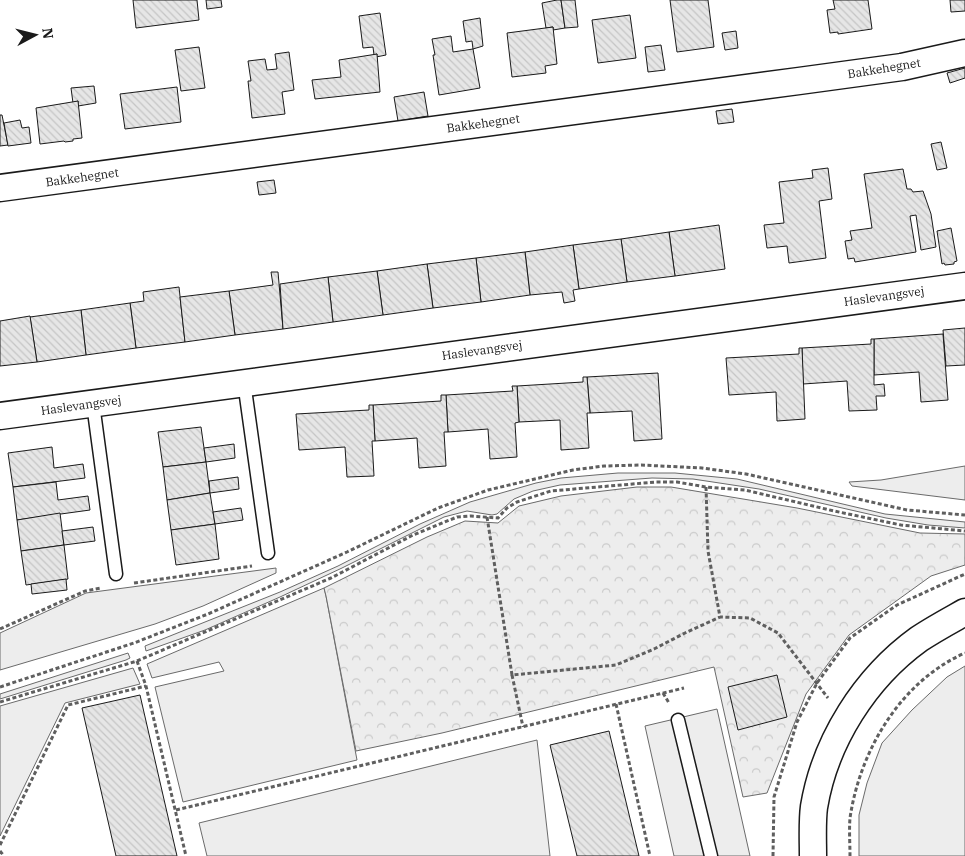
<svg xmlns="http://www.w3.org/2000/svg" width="965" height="856" font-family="'IBM Plex Serif',serif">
<defs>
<pattern id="forest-crowns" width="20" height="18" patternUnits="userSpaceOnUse" patternTransform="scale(1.25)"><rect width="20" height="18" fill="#ededed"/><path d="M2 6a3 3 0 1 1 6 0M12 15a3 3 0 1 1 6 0" fill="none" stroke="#cbcbcb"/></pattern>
<pattern id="building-back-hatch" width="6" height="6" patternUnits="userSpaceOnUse" patternTransform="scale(1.25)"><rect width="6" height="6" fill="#e6e6e6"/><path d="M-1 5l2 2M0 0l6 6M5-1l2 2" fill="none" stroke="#c5c5c5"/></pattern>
</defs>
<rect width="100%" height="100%" fill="#fff"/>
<g fill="#ededed" stroke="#6a6a6a">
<path d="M965,466V500L852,486L849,482L881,480Z"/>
<path d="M618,473H675L737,479L885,514L965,522V528L928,525L886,518L759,489L693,479L652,478L560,485L533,491L514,499L497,514L492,515L467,511L444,517L342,568L280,597L205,630L146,651L145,646L280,592L338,566L420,524L470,502L536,483L561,478Z"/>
<path d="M276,568V573L203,606L155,624L0,670V633L86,593Z"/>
<path d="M324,588L326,596L357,760L183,802L155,687L224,671L219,662L152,678L147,664Z"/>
<path d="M128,653L130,658L126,660L0,699V694Z"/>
<path d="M965,666V856H859V815L867,783L882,743L912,710L947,677Z"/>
<path d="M133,668L140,684L65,703L0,836V706Z"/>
<path d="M717,709L750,856H674L645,726Z"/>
<path d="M537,740L550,856H207L199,823Z"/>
</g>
<path fill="url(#forest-crowns)" stroke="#6a6a6a" d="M637,487H671L797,508L920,533L965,534V565L931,576L849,635L806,694L767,793L743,797L714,667L442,733L356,751L326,596L324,588L427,537L465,521L498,523L519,506L561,496Z"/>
<g fill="url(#building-back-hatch)" stroke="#1a1a1a">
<path d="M133,0H197L199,20L136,28Z"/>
<path d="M206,0H221L222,7L207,9Z"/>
<path d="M557,0H561L565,28L553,30V27L546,28L542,3Z"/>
<path d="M561,0H575L578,27L565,28Z"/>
<path d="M670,0H708L714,47L677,52Z"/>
<path d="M833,0H868L872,29L838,34V32L830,33L827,10L835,9Z"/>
<path d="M950,0H965V11L951,12Z"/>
<path d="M380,13L386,55L376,57L377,54L374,55L373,47L363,48L359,16Z"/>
<path d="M630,15L636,58L598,63L592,20Z"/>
<path d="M480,18L483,46L473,49L480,88L439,95L433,55H435L432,39L451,36L453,52L473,49L472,41L466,42L463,21Z"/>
<path d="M553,27L557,64L545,66L546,73L512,77L507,33Z"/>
<path d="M736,31L738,48L725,50L722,33Z"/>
<path d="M661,45L665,70L648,72L645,47Z"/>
<path d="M199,47L205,88L181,91L175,50Z"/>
<path d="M289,52L294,90L282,92L285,114L252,118L248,81H251L248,61L265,59L267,70L277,69L275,54Z"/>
<path d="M377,54L380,92L315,99L312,80L341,77L339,60Z"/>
<path d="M965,68V78L950,83L947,73Z"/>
<path d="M94,86L96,103L78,106V101L73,103L71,88Z"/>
<path d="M177,87L181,122L125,129L120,94Z"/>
<path d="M424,92L428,116L398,121L394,97Z"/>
<path d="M78,101L82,138L73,139V141L65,142L64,141L40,144L36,108Z"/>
<path d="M732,109L734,122L718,124L716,111Z"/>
<path d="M0,115H2L8,145L0,146Z"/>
<path d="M20,120L22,128L29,127L31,143L8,146L4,123Z"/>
<path d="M941,142L947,168L937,170L931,144Z"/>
<path d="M828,168L832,199L819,201L826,258L789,263L787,246L767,248L764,225L784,223L779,182L813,178L812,170Z"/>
<path d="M903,169L907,189H911L913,192L923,191L931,214L936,247L921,250L916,215L910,216L916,252L855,262L854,258L848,259L845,241L852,240L850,231L872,228L864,174Z"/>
<path d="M274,180L276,193L259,195L257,182Z"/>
<path d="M719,225L725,269L675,276L669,232Z"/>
<path d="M951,228L957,261L954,262V264L945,265L944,263L942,264L937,231Z"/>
<path d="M669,232L675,276L627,282L621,239Z"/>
<path d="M621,239L627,282L579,289L573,245Z"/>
<path d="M573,245L579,289L573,290L575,301L564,303L562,292L530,295L525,252Z"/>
<path d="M525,252L530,295L481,302L476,258Z"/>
<path d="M476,258L481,302L433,308L427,264Z"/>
<path d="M427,264L433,308L383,315L377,271Z"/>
<path d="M377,271L383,315L333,322L328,277Z"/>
<path d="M271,272H278L283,329L235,335L229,291L273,285Z"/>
<path d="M328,277L333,322L283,329L280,284Z"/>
<path d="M179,287L185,342L136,348L130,303L144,301L143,292Z"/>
<path d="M229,291L235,335L185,342L180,297Z"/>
<path d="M130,303L136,348L86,355L81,310Z"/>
<path d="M81,310L86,355L37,362L30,317Z"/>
<path d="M30,316L37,362L0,366V321Z"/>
<path d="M965,328V365L946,366L943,330Z"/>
<path d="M943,334L948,400L921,402L919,372L874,375V339Z"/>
<path d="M871,339H874V385L884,384L885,396H876L877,410L849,411L847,381L803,384L802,348L871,344Z"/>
<path d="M799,348H802L805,419L777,421L776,392L729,395L726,358L799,354Z"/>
<path d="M658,373L662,439L634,441L632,411L590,413L587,377Z"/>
<path d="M583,377H587L590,413H587L589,448L561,450L560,420L519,422L517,386L583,382Z"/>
<path d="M512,386H517L519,422L515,423L517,457L490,459L488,429L448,432L446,395L513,391Z"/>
<path d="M441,395H446L448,432H444L446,466L419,468L417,438L375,441L373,405L441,401Z"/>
<path d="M369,405H373L375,441H372L374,476L347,477L345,447L299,450L296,414L369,410Z"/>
<path d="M201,427L206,462L163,467L158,432Z"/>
<path d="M234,444L235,458L206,462L204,448Z"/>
<path d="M52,447L54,468L83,464L85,478L13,487L8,453Z"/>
<path d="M206,462L210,493L167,500L163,467Z"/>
<path d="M238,477L239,489L210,493L209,481Z"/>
<path d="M56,482L58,500L88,496L90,510L17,520L13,487Z"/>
<path d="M210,493L215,524L171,530L167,500Z"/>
<path d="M241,508L243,520L215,524L213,512Z"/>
<path d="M60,513L64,545L21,551L17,520Z"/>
<path d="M215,524L219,559L176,565L171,530Z"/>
<path d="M93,527L95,541L64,545L62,531Z"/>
<path d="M64,545L68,579L26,585L21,551Z"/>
<path d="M66,579L67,590L32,594L31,584Z"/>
<path d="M777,675L787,717L738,730L728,687Z"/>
<path d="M140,695L177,856H116L82,708Z"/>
<path d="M609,731L639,856H577L550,745Z"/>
</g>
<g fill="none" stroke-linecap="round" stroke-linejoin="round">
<defs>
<g id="service">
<path d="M244,382L268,553"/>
<path d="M93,404L116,574"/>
<path d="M678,720L711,856"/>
</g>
<g id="minor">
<path d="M0,188L799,81L902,67L965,53"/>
<path d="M0,416L965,286"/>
<path d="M813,856C813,840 812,822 814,807C825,741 865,678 919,639C934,629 949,621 965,612"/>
</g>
</defs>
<use href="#service" stroke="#1a1a1a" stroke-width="15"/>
<use href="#minor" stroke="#1a1a1a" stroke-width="29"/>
<g stroke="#5f5f5f" stroke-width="3" stroke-dasharray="4 2.5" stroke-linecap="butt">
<path d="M706,487L708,551L720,617L750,618L778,633L828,698"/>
<path d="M487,517L512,675L616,665L654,649L685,633L720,617"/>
<path d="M134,583L252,566"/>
<path d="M0,629L85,591L101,588"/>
<path d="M137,661L146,686L186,856"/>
<path d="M512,675L523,727"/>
<path d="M0,687L134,643L208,614L347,552L438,508L488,490L573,470L604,466L641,465L702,468L746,474L907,510L965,515"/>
<path d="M663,693L669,703"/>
<path d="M0,702L137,661L331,578L413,535L457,517L471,516L498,518L507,508L517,502L551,491L656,482H677L706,487L745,490L834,511L901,525L965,531"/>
<path d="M616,704L650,856"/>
<path d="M176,810L684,688"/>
<path d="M0,845L68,705L146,686"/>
<path d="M0,851L4,856"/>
<path d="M773,856L774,797L797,722L817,683L850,638L897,605L965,574"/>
<path d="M850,856C850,844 849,830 850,818C860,750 901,681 965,653"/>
</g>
<use href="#service" stroke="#fff" stroke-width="12"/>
<use href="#minor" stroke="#fff" stroke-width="26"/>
</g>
<g text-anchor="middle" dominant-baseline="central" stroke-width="4" stroke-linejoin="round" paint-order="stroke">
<g font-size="12" fill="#1a1a1a" stroke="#fff">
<text transform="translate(884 68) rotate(-9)">Bakkehegnet</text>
<text transform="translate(483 123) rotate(-8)">Bakkehegnet</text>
<text transform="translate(82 177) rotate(-8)">Bakkehegnet</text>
<text transform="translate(884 296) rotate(-8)">Haslevangsvej</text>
<text transform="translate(482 350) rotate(-8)">Haslevangsvej</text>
<text transform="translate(81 405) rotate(-8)">Haslevangsvej</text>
</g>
</g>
<g transform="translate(35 35) rotate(83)" stroke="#ffffff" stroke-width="4" paint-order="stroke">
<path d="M0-4L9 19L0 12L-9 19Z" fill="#1a1a1a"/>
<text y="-8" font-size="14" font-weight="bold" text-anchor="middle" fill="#1a1a1a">N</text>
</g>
</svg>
